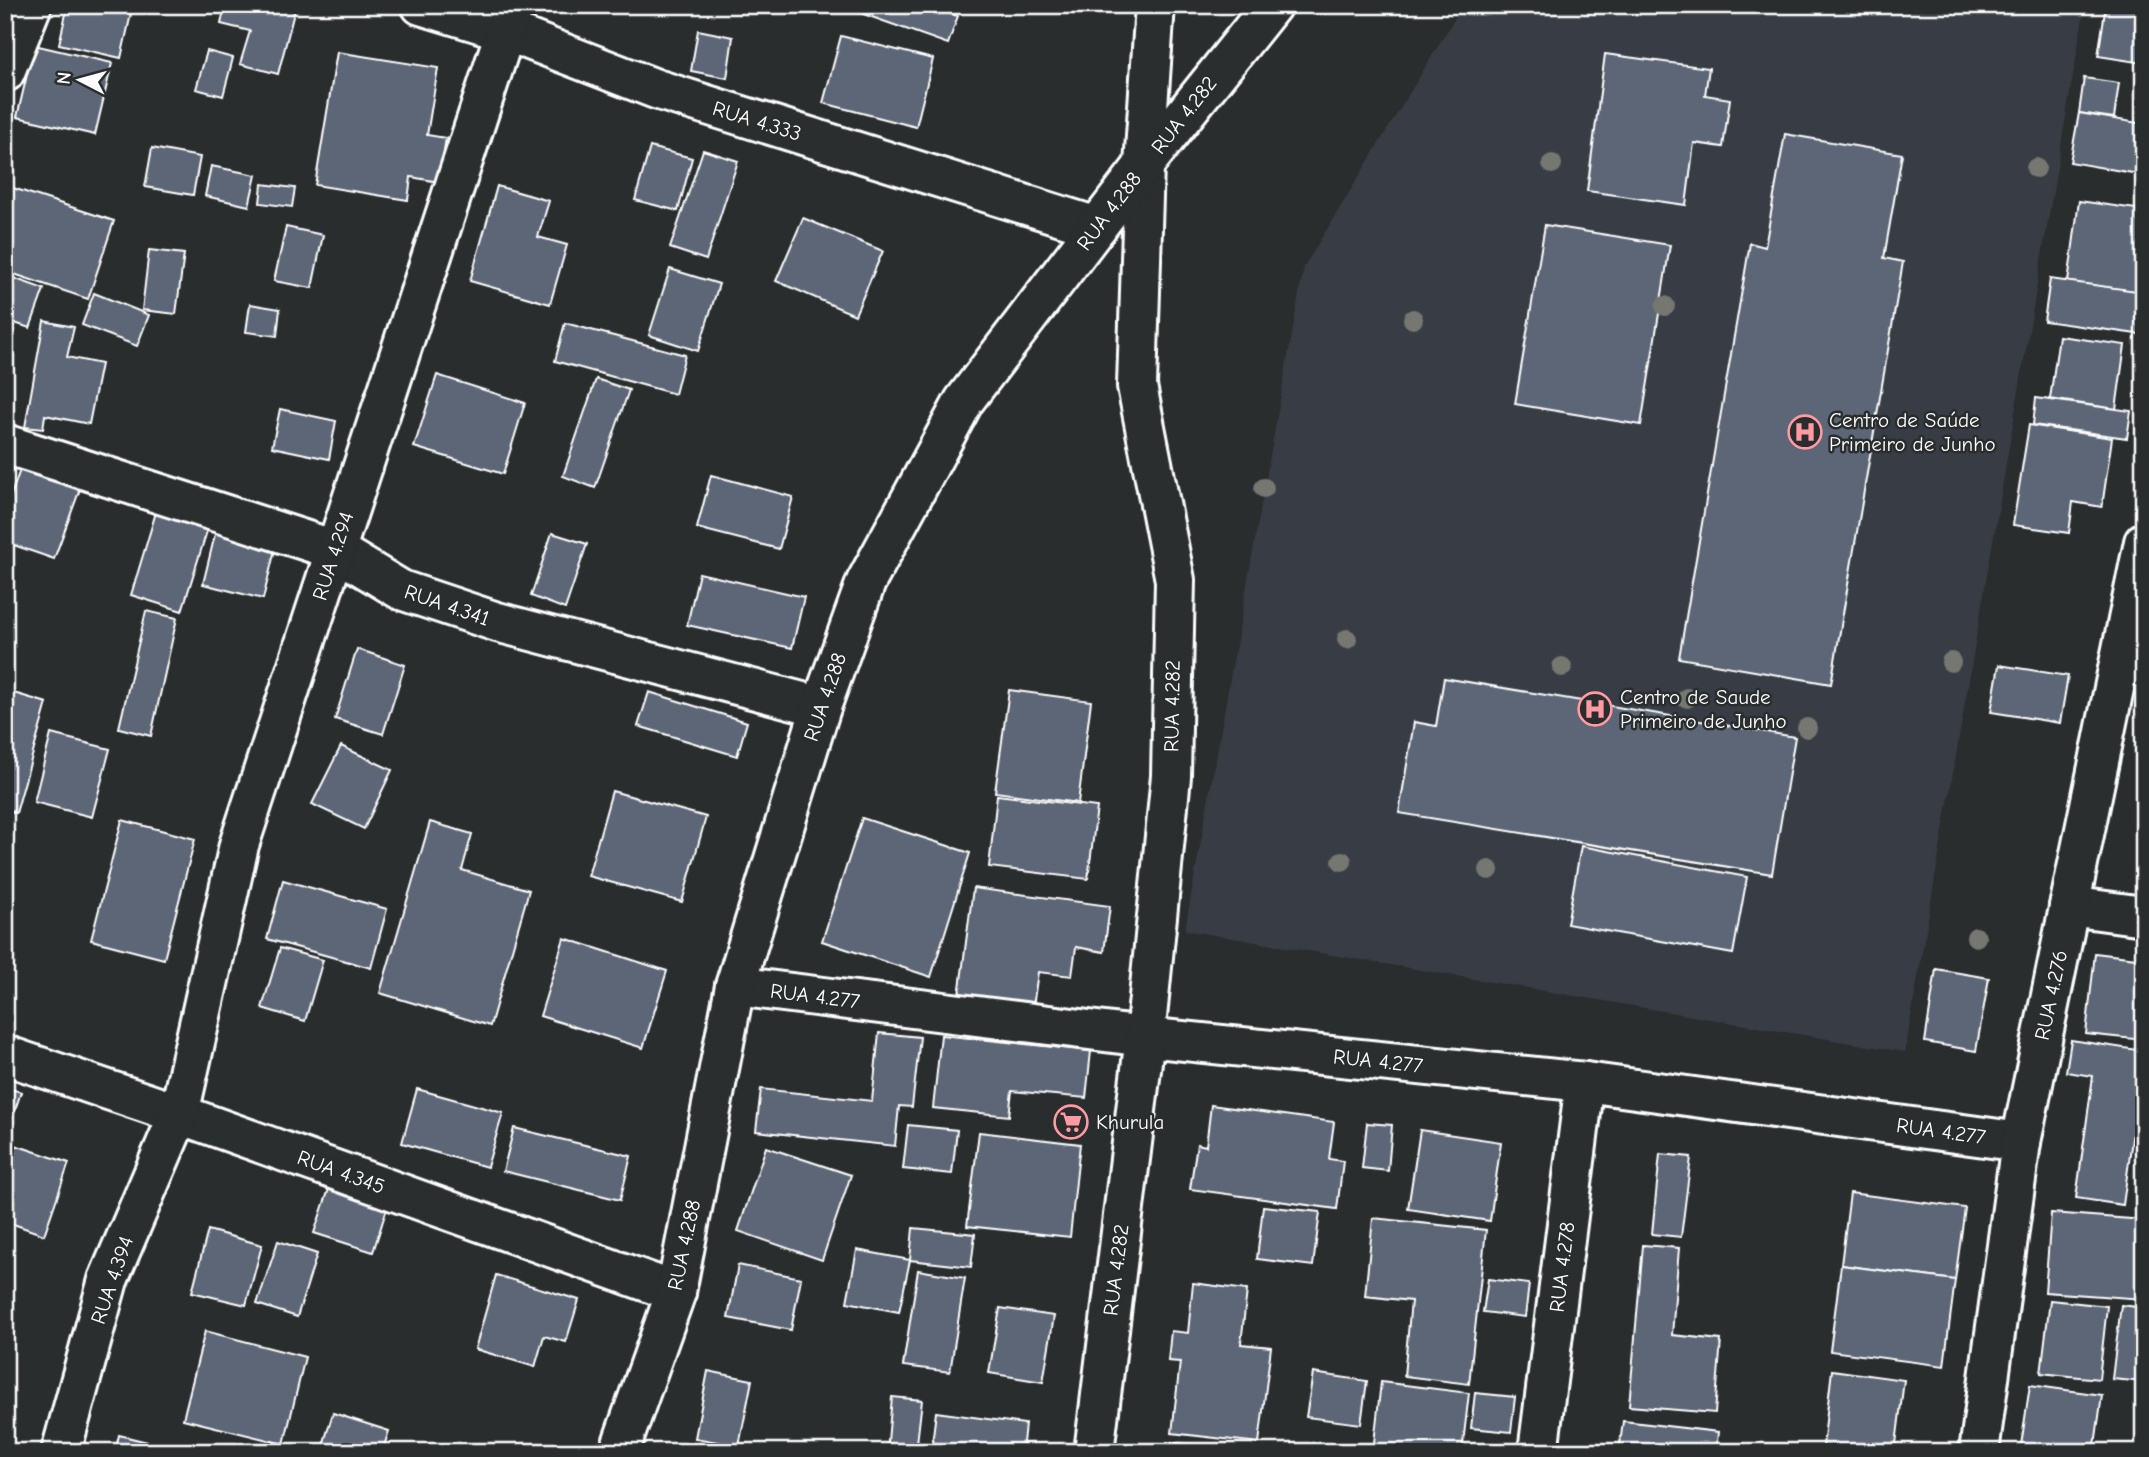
<svg xmlns="http://www.w3.org/2000/svg" width="2149" height="1457" font-family="'Comic Neue',sans-serif">
<rect width="100%" height="100%" fill="#2a2d2e"/>
<filter id="ink" filterUnits="userSpaceOnUse"><feTurbulence type="fractalNoise" baseFrequency=".0143" numOctaves="2"/><feDisplacementMap in="SourceGraphic" scale="14" xChannelSelector="R" yChannelSelector="G"/><feConvolveMatrix kernelMatrix="1 2 1 2 8 2 1 2 1" color-interpolation-filters="sRGB"/></filter>
<g filter="url(#ink)">
<path fill="#393e44" d="M1463,5H2085L1905,1052L1185,930L1304,267Z"/>
<g fill="#5b6677" stroke="#fff" stroke-width="2">
<path d="M68,5H133L121,58L59,44Z"/>
<path d="M225,5H296L278,74L240,64L250,31L221,24Z"/>
<path d="M838,5H944L942,11L958,16L948,44Z"/>
<path d="M2106,5H2144V63L2098,56Z"/>
<path d="M698,30L733,37L727,78L691,71Z"/>
<path d="M841,36L933,59L916,127L823,103Z"/>
<path d="M34,45L112,63L95,135L17,117Z"/>
<path d="M207,51L233,58L223,96L196,89Z"/>
<path d="M337,52L438,68L427,135L446,138L439,182L411,177L408,200L315,185Z"/>
<path d="M1605,54L1709,68L1705,95L1730,99L1723,147L1694,143L1686,205L1587,191Z"/>
<path d="M2084,78L2119,83L2114,118L2079,113Z"/>
<path d="M2079,113L2144,124V175L2070,162Z"/>
<path d="M1785,134L1902,154L1884,258L1903,262L1831,684L1679,658L1750,243L1765,247Z"/>
<path d="M650,147L692,158L678,211L635,200Z"/>
<path d="M152,148L200,157L193,195L145,187Z"/>
<path d="M703,150L738,161L706,260L670,248Z"/>
<path d="M211,166L256,175L249,206L205,196Z"/>
<path d="M262,184L295,188L292,207L260,203Z"/>
<path d="M497,186L549,201L538,237L567,245L550,304L470,281Z"/>
<path d="M13,188L114,221L88,299L5,271V212Z"/>
<path d="M2079,201L2144,210V272L2141,292L2068,282Z"/>
<path d="M803,218L883,251L855,315L776,281Z"/>
<path d="M1545,225L1670,245L1641,425L1515,404Z"/>
<path d="M286,227L323,235L312,288L274,281Z"/>
<path d="M149,250L184,254L176,314L142,310Z"/>
<path d="M670,269L719,284L698,351L649,335Z"/>
<path d="M5,275L44,289L30,328L5,320Z"/>
<path d="M2050,279L2144,292V335L2044,321Z"/>
<path d="M94,293L149,315L137,346L82,325Z"/>
<path d="M250,304L280,309L277,336L246,332Z"/>
<path d="M44,321L74,327L67,357L101,364L89,424L45,415L43,429L25,427Z"/>
<path d="M565,323L685,355L675,394L555,361Z"/>
<path d="M2059,336L2125,345L2116,409L2050,399Z"/>
<path d="M437,375L525,403L503,474L414,447Z"/>
<path d="M596,379L629,390L595,488L563,476Z"/>
<path d="M2036,398L2131,411L2127,438L2033,425Z"/>
<path d="M280,409L336,421L329,459L272,447Z"/>
<path d="M2029,425L2112,438L2102,507L2073,502L2069,533L2013,525Z"/>
<path d="M21,467L80,489L54,559L5,542V512Z"/>
<path d="M711,475L793,497L779,549L697,528Z"/>
<path d="M160,499L212,515L182,611L131,595Z"/>
<path d="M218,522L278,537L263,599L203,584Z"/>
<path d="M552,533L587,544L565,609L531,596Z"/>
<path d="M699,573L804,597L792,648L687,625Z"/>
<path d="M146,611L177,618L151,736L119,728Z"/>
<path d="M357,649L405,665L383,734L335,719Z"/>
<path d="M1999,665L2068,676L2060,723L1991,712Z"/>
<path d="M1444,678L1795,737L1772,874L1399,813L1414,722L1436,726Z"/>
<path d="M1009,690L1091,701L1078,803L995,792Z"/>
<path d="M7,691L47,703L16,813L5,810V699Z"/>
<path d="M649,692L747,722L737,756L638,726Z"/>
<path d="M51,734L110,749L92,817L34,802Z"/>
<path d="M341,746L392,770L364,829L312,804Z"/>
<path d="M612,791L706,817L682,902L588,876Z"/>
<path d="M997,795L1097,807L1088,879L989,867Z"/>
<path d="M862,818L970,853L931,977L822,941Z"/>
<path d="M122,820L195,839L164,959L91,940Z"/>
<path d="M430,822L472,834L462,870L529,890L490,1026L380,993Z"/>
<path d="M1581,846L1747,877L1733,954L1567,924Z"/>
<path d="M283,880L387,909L371,968L267,939Z"/>
<path d="M973,888L1110,906L1104,952L1076,947L1072,976L1038,972L1033,1007L959,996Z"/>
<path d="M564,938L667,971L643,1048L540,1016Z"/>
<path d="M280,948L323,960L305,1021L262,1008Z"/>
<path d="M2095,953L2144,959V1040L2086,1034Z"/>
<path d="M1936,969L1989,978L1976,1051L1925,1042Z"/>
<path d="M879,1033L920,1037L912,1107L899,1106L895,1146L756,1131L761,1089L872,1101Z"/>
<path d="M941,1035L1091,1051L1086,1098L1012,1091L1009,1116L933,1108Z"/>
<path d="M2071,1040L2144,1051L2123,1205L2076,1198L2093,1076L2066,1072Z"/>
<path d="M5,1087L21,1092L8,1131L5,1130Z"/>
<path d="M417,1089L503,1113L487,1167L402,1143Z"/>
<path d="M1211,1105L1334,1122L1329,1159L1343,1161L1337,1209L1190,1189L1197,1144L1206,1146Z"/>
<path d="M1367,1123L1392,1125L1388,1171L1362,1168Z"/>
<path d="M908,1125L957,1130L952,1174L903,1169Z"/>
<path d="M514,1128L631,1156L620,1200L503,1171Z"/>
<path d="M1420,1130L1501,1142L1490,1221L1408,1209Z"/>
<path d="M979,1132L1080,1144L1070,1237L967,1226Z"/>
<path d="M15,1145L69,1163L44,1235L5,1221V1174Z"/>
<path d="M766,1147L851,1175L822,1260L738,1231Z"/>
<path d="M1660,1154L1691,1157L1681,1237L1652,1234Z"/>
<path d="M330,1186L388,1205L373,1252L314,1233Z"/>
<path d="M1850,1193L1965,1208L1955,1280L1841,1265Z"/>
<path d="M1263,1206L1320,1212L1313,1266L1257,1259Z"/>
<path d="M2051,1213L2144,1220V1299L2045,1292Z"/>
<path d="M1373,1218L1486,1230L1469,1384L1404,1376L1411,1301L1365,1296Z"/>
<path d="M913,1228L975,1234L971,1267L910,1260Z"/>
<path d="M208,1230L262,1245L246,1305L192,1292Z"/>
<path d="M278,1241L317,1254L297,1317L257,1304Z"/>
<path d="M1643,1245L1679,1248L1672,1335L1721,1340L1715,1413L1629,1406Z"/>
<path d="M857,1250L910,1260L899,1312L847,1302Z"/>
<path d="M738,1265L801,1278L791,1330L728,1318Z"/>
<path d="M1841,1265L1955,1280L1944,1366L1830,1351Z"/>
<path d="M918,1270L965,1278L950,1372L903,1366Z"/>
<path d="M496,1275L579,1300L566,1342L544,1336L535,1367L475,1349Z"/>
<path d="M1488,1279L1529,1284L1525,1317L1483,1312Z"/>
<path d="M1193,1283L1247,1290L1241,1344L1271,1347L1259,1443L1172,1433L1180,1362L1168,1361L1171,1331L1188,1333Z"/>
<path d="M2050,1300L2107,1306L2099,1379L2041,1373Z"/>
<path d="M2121,1305L2144,1308V1382L2112,1379Z"/>
<path d="M1000,1308L1054,1316L1043,1382L989,1373Z"/>
<path d="M205,1331L305,1357L284,1444L183,1419Z"/>
<path d="M1832,1370L1904,1380L1895,1452H1868L1823,1446Z"/>
<path d="M708,1371L752,1380L739,1446L695,1438Z"/>
<path d="M1313,1373L1367,1381L1361,1424L1306,1417Z"/>
<path d="M1381,1382L1469,1393L1462,1452H1373Z"/>
<path d="M2030,1385L2102,1395L2094,1452H2020Z"/>
<path d="M1475,1393L1515,1397L1511,1432L1471,1428Z"/>
<path d="M892,1397L922,1400L916,1452H887Z"/>
<path d="M936,1412L1025,1424L1022,1452H931Z"/>
<path d="M333,1413L389,1431L382,1452H321Z"/>
<path d="M1623,1421L1718,1432L1716,1452H1619Z"/>
<path d="M119,1435L188,1452H115Z"/>
<path d="M1167,1442L1258,1451L1166,1452Z"/>
<path d="M1823,1446L1868,1452H1822Z"/>
</g>
<g fill="none" stroke-linecap="round" stroke-linejoin="round">
<defs>
<g id="street">
<path d="M421,5L506,31L656,89L1097,227"/>
<path d="M5,72L32,5"/>
<path d="M5,444L335,550L401,590L497,622L821,707"/>
<path d="M2069,906L2144,916"/>
<path d="M735,986L1145,1037L1585,1082L2021,1142"/>
<path d="M5,1055L179,1114L676,1292"/>
<path d="M61,1452L108,1280L179,1114L239,845L514,5"/>
<path d="M1094,1452L1145,1037L1171,776L1175,580L1137,386L1144,165L1155,5"/>
<path d="M1538,1452L1585,1082"/>
<path d="M1979,1452L2021,1142L2144,542"/>
</g>
<path id="secondary" d="M619,1452L676,1292L735,986L821,707L866,582L964,401L1144,165L1272,5"/>
</defs>
<use href="#street" stroke="#fff" stroke-width="44"/>
<use href="#secondary" stroke="#fff" stroke-width="44"/>
<use href="#street" stroke="#2a2d2e" stroke-width="38"/>
<use href="#secondary" stroke="#2a2d2e" stroke-width="38"/>
</g>
<g fill="#747770">
<circle cx="1552" cy="164" r="10"/>
<circle cx="2036" cy="168" r="10"/>
<circle cx="1665" cy="306" r="10"/>
<circle cx="1413" cy="319" r="10"/>
<circle cx="1264" cy="488" r="10"/>
<circle cx="1347" cy="639" r="10"/>
<circle cx="1951" cy="662" r="10"/>
<circle cx="1562" cy="667" r="10"/>
<circle cx="1687" cy="698" r="10"/>
<circle cx="1807" cy="728" r="10"/>
<circle cx="1342" cy="861" r="10"/>
<circle cx="1489" cy="870" r="10"/>
<circle cx="1976" cy="937" r="10"/>
</g>
</g>
<defs>
<symbol id="hospital-ring" viewBox="-11 -11 22 22"><circle r="9.5" fill="#2a2d2e" stroke="#ff9aa2" stroke-width="1.5"/><path d="M-5-5h3v3.5h4V-5h3V5h-3V1.5h-4V5h-3Z" fill="#ff9aa2"/></symbol>
<symbol id="supermarket-ring" viewBox="-11 -11 22 22"><circle r="9.5" fill="#2a2d2e" stroke="#ff9aa2" stroke-width="1.5"/><path d="M-6-5.5h2.5l.6 2H6L4.5 2H-2.5L-4.4-4H-6ZM-1.5 3.2a1.3 1.3 0 1 0 .1 0ZM3 3.2a1.3 1.3 0 1 0 .1 0Z" fill="#ff9aa2"/></symbol>
</defs>
<g fill-rule="evenodd">
<use href="#hospital-ring" x="1786" y="413" width="38" height="38"/>
<use href="#hospital-ring" x="1576" y="690" width="38" height="38"/>
<use href="#supermarket-ring" x="1052" y="1103" width="38" height="38"/>
</g>
<g text-anchor="middle" dominant-baseline="central" stroke-width="5" stroke-linejoin="round" paint-order="stroke">
<g font-size="21" fill="#fff" stroke="#2a2d2e">
<text transform="translate(1184 115) rotate(-52)">RUA 4.282</text>
<text transform="translate(757 121) rotate(17)">RUA 4.333</text>
<text transform="translate(1109 211) rotate(-53)">RUA 4.288</text>
<text transform="translate(333 556) rotate(-72)">RUA 4.294</text>
<text transform="translate(447 605) rotate(19)">RUA 4.341</text>
<text transform="translate(825 697) rotate(-71)">RUA 4.288</text>
<text transform="translate(1172 706) rotate(-89)">RUA 4.282</text>
<text transform="translate(2051 995) rotate(-78)">RUA 4.276</text>
<text transform="translate(815 996) rotate(7)">RUA 4.277</text>
<text transform="translate(1378 1061) rotate(6)">RUA 4.277</text>
<text transform="translate(1941 1131) rotate(8)">RUA 4.277</text>
<text transform="translate(341 1172) rotate(20)">RUA 4.345</text>
<text transform="translate(684 1245) rotate(-78)">RUA 4.288</text>
<text transform="translate(1562 1267) rotate(-83)">RUA 4.278</text>
<text transform="translate(1116 1270) rotate(-83)">RUA 4.282</text>
<text transform="translate(112 1280) rotate(-71)">RUA 4.394</text>
</g>
<g font-size="21" fill="#fff" stroke="#2a2d2e" text-anchor="start">
<text x="1829" y="420">Centro de Saúde<tspan x="1829" dy="24">Primeiro de Junho</tspan></text>
<text x="1620" y="697">Centro de Saude<tspan x="1620" dy="24">Primeiro de Junho</tspan></text>
<text x="1096" y="1122">Khurula</text>
</g>
</g>
<rect width="2149" height="1457" fill="none" stroke="#2a2d2e" stroke-width="28"/>
<rect x="14" y="14" width="2121" height="1429" fill="none" stroke="#fff" stroke-width="2.5" filter="url(#ink)"/>
<g transform="translate(80 80) rotate(276)" stroke="#2a2d2e" stroke-width="5" paint-order="stroke">
<path d="M0-5L12 26L0 18L-12 26Z" fill="#ffffff"/>
<text y="-10" font-size="19" font-weight="bold" text-anchor="middle" fill="#ffffff">N</text>
</g>
</svg>
